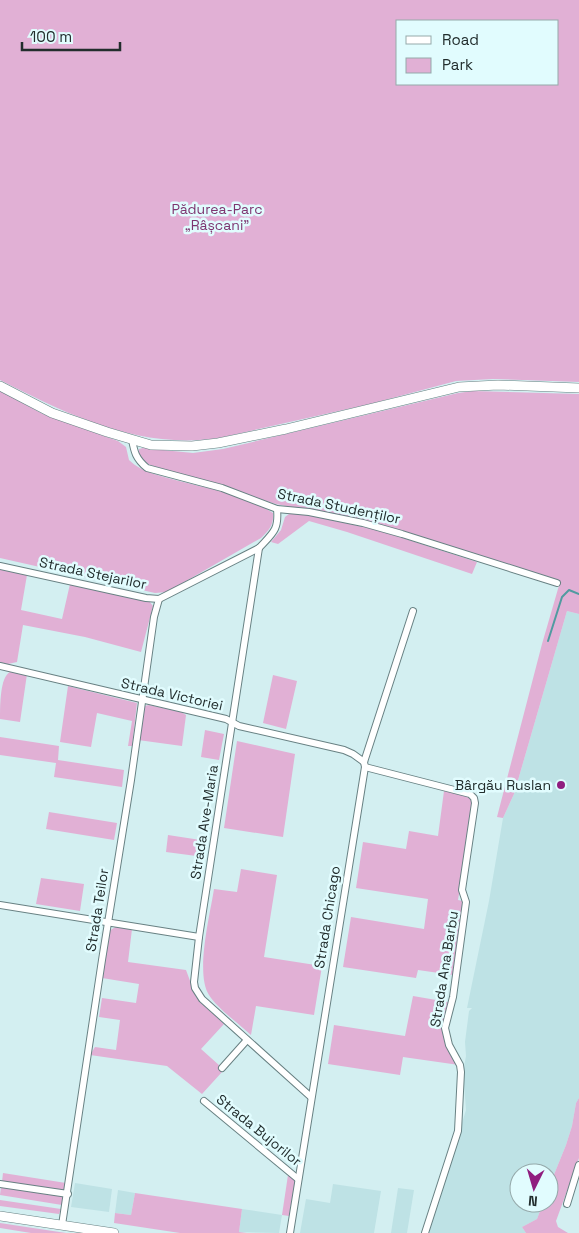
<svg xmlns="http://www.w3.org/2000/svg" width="579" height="1233" font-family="'Space Grotesk',sans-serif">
<rect width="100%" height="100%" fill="#d3eff1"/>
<g fill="#bee2e5">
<path d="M567,611L579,614V1098L576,1103L572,1126L566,1145L549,1187V1173H519V1203H543L537,1219L522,1227L526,1233H428L466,1110L463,1072L466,1056L465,1042L469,1011L472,1008H467L489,901L503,818L514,794Z"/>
<path d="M75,1183L112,1189L109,1212L71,1207Z"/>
<path d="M333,1184L381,1191L374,1233H300L306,1199L330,1203Z"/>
<path d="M398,1188L414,1190L407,1233H391Z"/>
<path d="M118,1190L135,1193L131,1215L115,1213Z"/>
<path d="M242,1209L282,1215L279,1233L239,1232Z"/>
</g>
<g fill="#e1b0d5" fill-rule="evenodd">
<path d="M0,0H579V382L493,379L456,381L370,404L219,438C139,450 69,415 0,380ZM398,21H558V84H398Z"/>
<path d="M0,391L43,414L118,441L126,447L129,460C142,473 162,476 179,481C210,489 246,495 273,513C274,525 269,530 261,538L167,592L155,593L0,558Z"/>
<path d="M473,391L579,394V614L567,611L514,794L503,818L497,817L542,644L560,582L370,523L276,504L150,465C144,461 138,457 139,449L143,448L193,453L223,449L458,393Z"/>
<path d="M289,514H302L378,530L477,562L472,574L347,532L309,521L278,544L271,542L281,530L285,517Z"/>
<path d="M0,569L27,575L21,610L62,619L70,584L149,601L153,606L141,652L85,637L23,625L17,662L8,664L0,663Z"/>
<path d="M10,672L27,674L20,722L0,719C0,705 0,677 10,672Z"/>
<path d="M273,675L297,681L286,729L263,723Z"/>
<path d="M68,686L137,703L132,746H128L132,721L97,713L91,747L60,742Z"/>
<path d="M149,705L181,712L186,715L182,746L138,740L144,706Z"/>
<path d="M205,730L224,734L219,760L201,757Z"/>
<path d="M0,737L59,746L58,760L124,770L122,787L54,777L56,763L0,755Z"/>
<path d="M237,741L295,754L283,837L224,828Z"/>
<path d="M444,791L467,796L472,800V812L458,900L463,901L465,905L453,975L418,970L416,978L343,967L351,917L424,929L428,899L356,888L363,842L406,849L409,831L438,836Z"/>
<path d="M49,812L117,823L114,840L46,829Z"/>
<path d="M168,835L207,841L204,857L166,852Z"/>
<path d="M241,869L277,875L264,957L322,966L314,1015L256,1006L251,1035C239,1024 217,1008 209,995C195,974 210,915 214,889L237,892Z"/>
<path d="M41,878L84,884L80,911L36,904Z"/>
<path d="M117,926L132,929L128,962L186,970L196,997L224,1024L201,1049L220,1066L222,1072L202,1094L167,1066L90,1055L95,1047L116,1050L120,1020L99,1017L102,998L136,1003L139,984L102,978L109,931Z"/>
<path d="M413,996L448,1002L442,1030L459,1065L403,1057L400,1075L328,1064L334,1025L405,1036Z"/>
<path d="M579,1098V1158L556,1221L558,1227L568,1233H526L522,1227L537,1219L543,1203H549V1187L566,1145L572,1126L576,1103Z"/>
<path d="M3,1173L66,1183L64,1192L2,1182Z"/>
<path d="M288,1175L295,1180L289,1216L282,1215Z"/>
<path d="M1,1187L63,1196L62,1205L0,1195Z"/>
<path d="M135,1193L242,1209L239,1232L247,1233H180L114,1223L115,1213L131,1215Z"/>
<path d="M0,1200L61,1209L59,1214L0,1206Z"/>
<path d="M0,1223L66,1233H31L0,1228Z"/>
</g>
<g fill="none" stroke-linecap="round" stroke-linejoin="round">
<path stroke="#509ba0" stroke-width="2" d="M548,641L562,597L569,590L579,594"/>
<defs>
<g id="minor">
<path d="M132,439C134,452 136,459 147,468L222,488L277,509L309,512L363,523L402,534L557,583"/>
<path d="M277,509C279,530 273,533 259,548L199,937L194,982L195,988L202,999L311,1097"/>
<path d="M0,566L146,598L159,599L259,548"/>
<path d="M0,666L226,719L239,726L344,750L353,754L364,762"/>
<path d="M365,767L470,794L474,798L475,803L462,890L466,902L453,997L445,1028L449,1045L460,1065L461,1072L458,1131L425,1233"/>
<path d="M0,905L199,937"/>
<path d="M222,1068L247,1040"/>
<path d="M204,1101L298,1179"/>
<path d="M0,1184L68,1194"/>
<path d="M567,1204L579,1165"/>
<path d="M62,1225L102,960L131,780L154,617L159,599"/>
<path d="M290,1233L365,767L364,762L413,611"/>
</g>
<g id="major">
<path d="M0,386L52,413L107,432L151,445L192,446L218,443L286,429L459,387L498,385L579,388"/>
<path d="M0,1216L114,1233"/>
</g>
</defs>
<use href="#minor" stroke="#688183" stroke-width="8"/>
<use href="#major" stroke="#688183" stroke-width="10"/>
<use href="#minor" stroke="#fff" stroke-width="6"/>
<use href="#major" stroke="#fff" stroke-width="9"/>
</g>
<circle fill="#901e7f" stroke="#e1fcfe" stroke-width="2" cx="561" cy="785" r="5"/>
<g text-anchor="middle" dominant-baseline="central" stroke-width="5" stroke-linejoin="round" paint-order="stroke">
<g font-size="14" fill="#7d3570" stroke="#e1fcfe">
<text x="217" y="209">Pădurea-Parc<tspan x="217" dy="16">„Râșcani”</tspan></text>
</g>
<g font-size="14" fill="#222d2d" stroke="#e1fcfe">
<text transform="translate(339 506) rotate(12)">Strada Studenților</text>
<text transform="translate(93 573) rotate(12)">Strada Stejarilor</text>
<text transform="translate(172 694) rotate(13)">Strada Victoriei</text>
<text transform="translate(204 822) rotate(-81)">Strada Ave-Maria</text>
<text transform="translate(97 910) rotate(-81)">Strada Teilor</text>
<text transform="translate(327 917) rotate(-81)">Strada Chicago</text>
<text transform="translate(444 969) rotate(-81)">Strada Ana Barbu</text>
<text transform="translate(259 1130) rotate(39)">Strada Bujorilor</text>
</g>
<g font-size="14" fill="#222d2d" stroke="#e1fcfe" text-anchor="end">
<text x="551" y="785">Bârgău Ruslan</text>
</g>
</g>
<rect x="396" y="20" width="162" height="65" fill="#e1fcfe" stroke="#95a9aa"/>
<rect x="406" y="36" width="25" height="8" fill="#ffffff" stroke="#95a9aa"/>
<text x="442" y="45" font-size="15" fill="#222d2d">Road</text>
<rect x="406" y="58" width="25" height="15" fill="#e1b0d5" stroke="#95a9aa"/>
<text x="442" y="70" font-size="15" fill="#222d2d">Park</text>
<g transform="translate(534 1188) rotate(185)"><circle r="24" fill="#e1fcfe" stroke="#95a9aa"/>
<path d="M0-4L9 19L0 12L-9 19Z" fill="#901e7f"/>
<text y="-8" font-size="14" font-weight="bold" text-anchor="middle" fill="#222d2d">N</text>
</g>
<path d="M22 42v8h98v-8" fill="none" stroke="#222d2d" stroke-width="2.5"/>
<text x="30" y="42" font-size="15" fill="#222d2d" stroke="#e1fcfe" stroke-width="4" paint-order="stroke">100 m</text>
</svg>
